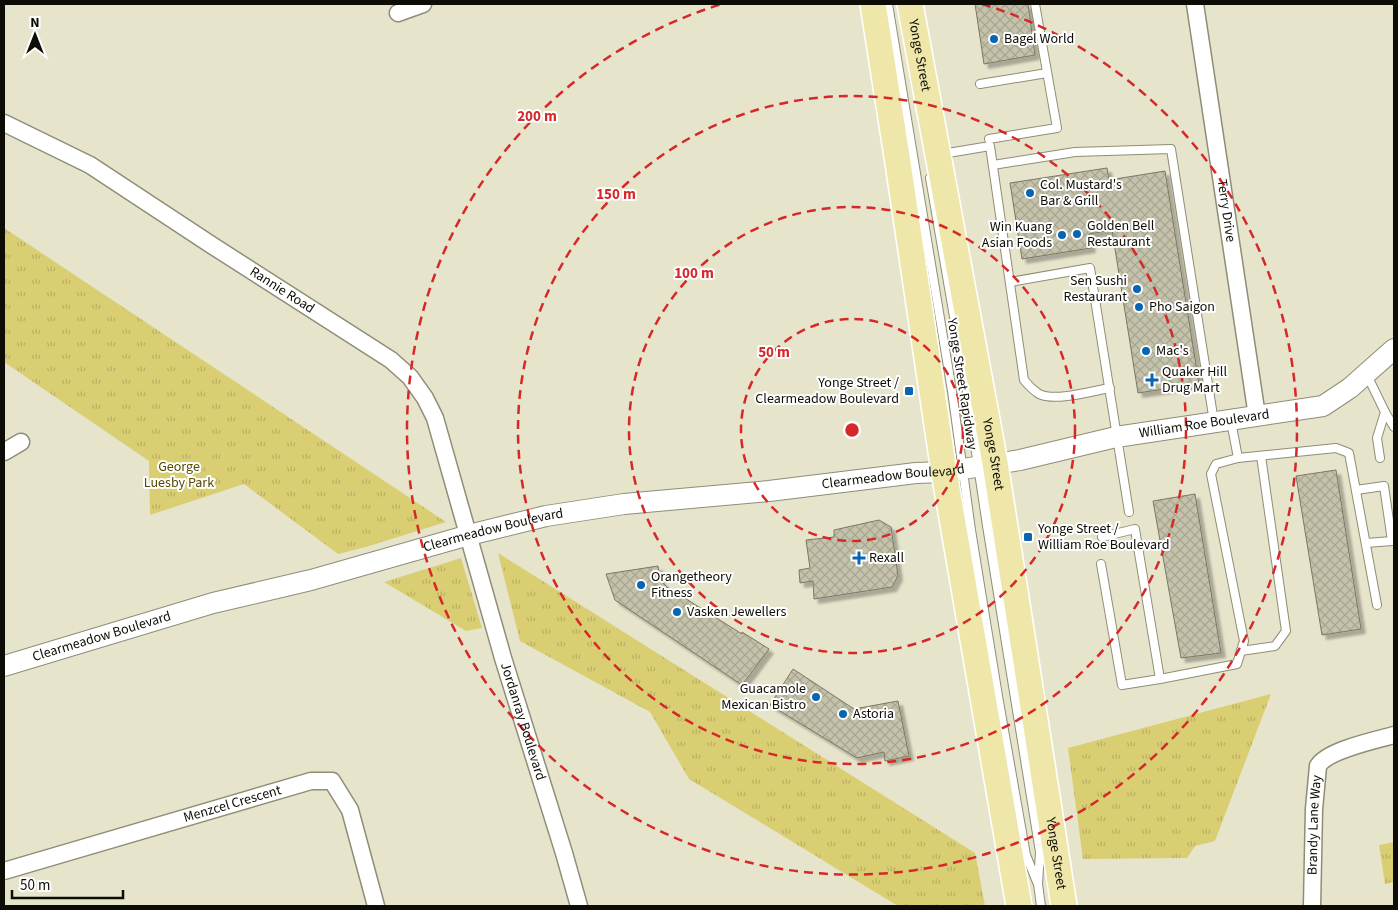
<svg xmlns="http://www.w3.org/2000/svg" width="1398" height="910" font-family="'Source Sans 3',sans-serif">
<defs>
<pattern id="grass-tufts" width="24" height="20" patternUnits="userSpaceOnUse" patternTransform="scale(1.25)"><rect width="24" height="20" fill="#dace73"/><path d="M3 7l-1-3M5 7V3M7 7l1-3M15 17l-1-3M17 17v-4M19 17l1-3" fill="none" stroke="#bab062"/></pattern>
<pattern id="building-cross-hatch" width="8" height="8" patternUnits="userSpaceOnUse" patternTransform="scale(1.25)"><rect width="8" height="8" fill="#c4c2aa"/><path d="M0 0l8 8M0 8l8-8" fill="none" stroke="#a7a691"/></pattern>
<filter id="shadow"><feDropShadow dx="4.5" dy="4.5" stdDeviation="1" flood-color="#0004"/></filter>
</defs>
<rect width="100%" height="100%" fill="#e7e4cc"/>
<g fill="url(#grass-tufts)">
<path d="M4,228L446,522L366,547L338,554L244,484L150,515L149,461L4,362Z"/>
<path d="M498,553L975,853L985,906H898L689,779L650,712L520,641Z"/>
<path d="M461,558L482,628L466,631L384,582Z"/>
<path d="M1271,694L1215,841L1195,846L1187,858L1083,859L1068,748Z"/>
<path d="M1394,842V882L1385,884L1379,845Z"/>
</g>
<g fill="url(#building-cross-hatch)" stroke="#7b7863" filter="url(#shadow)">
<path d="M975,4H1028L1035,55L984,64Z"/>
<path d="M1107,168L1109,180L1165,171L1199,384L1138,393L1112,230L1089,234L1091,248L1022,259L1010,183Z"/>
<path d="M1336,470L1361,629L1322,635L1296,476Z"/>
<path d="M1195,494L1221,653L1181,658L1153,501Z"/>
<path d="M879,520L891,527L898,576L892,587L814,599L813,581L800,583L799,570L810,568L806,540L834,537V530Z"/>
<path d="M658,566L661,581L667,587L742,634V632L769,649L742,685L615,600L606,574Z"/>
<path d="M793,669L854,709L898,701L909,756L885,761L884,752L857,758L770,705Z"/>
</g>
<g fill="none" stroke-linecap="round" stroke-linejoin="round">
<defs>
<g id="service">
<path d="M888,4L952,391L971,530L998,696L1026,855L1037,882"/>
<path d="M980,84L1047,73"/>
<path d="M989,139L1057,128L1035,4"/>
<path d="M942,154L990,146L1024,380C1028,385 1033,390 1039,394C1055,402 1092,391 1110,388"/>
<path d="M993,165L1075,152L1171,149L1214,422"/>
<path d="M930,178L967,392L987,526L1040,852L1038,884L1041,906"/>
<path d="M1010,282L1090,268L1129,512"/>
<path d="M1367,375L1385,412L1377,438L1380,458"/>
<path d="M1385,412L1394,427"/>
<path d="M1231,421L1238,458"/>
<path d="M1356,490L1384,486L1392,541L1366,543"/>
<path d="M1102,537L1135,529L1160,679L1237,664L1244,641L1211,474L1216,464L1238,458L1336,448L1349,453L1377,605"/>
<path d="M1101,564L1122,685L1160,679"/>
<path d="M1241,651L1275,646L1286,631L1261,456"/>
</g>
<g id="minor">
<path id="s1" d="M1195,4L1257,416"/>
<path d="M398,13L423,4"/>
<path id="s2" d="M4,123L90,165L213,246L391,360L410,377L425,398L435,418L503,658L564,853L579,906"/>
<path d="M4,452L21,442"/>
<path id="s3" d="M4,871L311,781H332L350,810L376,906"/>
<path id="s4" d="M1312,906L1314,809L1318,766C1327,750 1377,740 1394,735"/>
</g>
<g id="tertiary">
<path id="s5" d="M4,666L213,603L311,580L469,535L546,516L624,504L769,491L916,473L944,472L1020,460L1116,437L1323,406L1350,388L1394,349"/>
</g>
<g id="primary">
<path d="M873,4L898,163L944,472L1019,906"/>
<path id="s6" d="M910,4L995,463L1064,906"/>
</g>
</defs>
<use href="#service" stroke="#8f8d76" stroke-width="10"/>
<use href="#minor" stroke="#8f8d76" stroke-width="19"/>
<use href="#tertiary" stroke="#8f8d76" stroke-width="22"/>
<use href="#primary" stroke="#fff" stroke-width="28"/>
<use href="#service" stroke="#fff" stroke-width="8"/>
<use href="#minor" stroke="#fff" stroke-width="16"/>
<use href="#tertiary" stroke="#fff" stroke-width="20"/>
<use href="#primary" stroke="#efe7aa" stroke-width="25"/>
</g>
<g fill="none" stroke="#d62828" stroke-width="2.5" stroke-dasharray="9 6">
<circle cx="852" cy="430" r="111"/>
<circle cx="852" cy="430" r="223"/>
<circle cx="852" cy="430" r="334"/>
<path d="M982 4A445 445 0 1 1 722 4"/>
</g>
<g fill="#0964b1" stroke="#fff" stroke-width="2">
<circle cx="994" cy="39" r="5"/>
<circle cx="1030" cy="193" r="5"/>
<circle cx="1077" cy="234" r="5"/>
<circle cx="1062" cy="235" r="5"/>
<circle cx="1137" cy="289" r="5"/>
<circle cx="1139" cy="307" r="5"/>
<circle cx="1146" cy="351" r="5"/>
<path d="M1149.5 372.5h5v5h5v5h-5v5h-5v-5h-5v-5h5z"/>
<rect x="904" y="386" width="10" height="10" rx="2.5"/>
<rect x="1023" y="532" width="10" height="10" rx="2.5"/>
<path d="M856.5 550.5h5v5h5v5h-5v5h-5v-5h-5v-5h5z"/>
<circle cx="641" cy="585" r="5"/>
<circle cx="677" cy="612" r="5"/>
<circle cx="816" cy="697" r="5"/>
<circle cx="843" cy="714" r="5"/>
</g>
<g text-anchor="middle" dominant-baseline="central" stroke-width="4" stroke-linejoin="round" paint-order="stroke">
<g font-size="14" fill="#0e0d05" stroke="#fff" text-anchor="start">
<text x="1004" y="39">Bagel World</text>
<text x="1040" y="185">Col. Mustard's<tspan x="1040" dy="16">Bar &amp; Grill</tspan></text>
<text x="1087" y="226">Golden Bell<tspan x="1087" dy="16">Restaurant</tspan></text>
<text x="1052" y="227" text-anchor="end">Win Kuang<tspan x="1052" dy="16">Asian Foods</tspan></text>
<text x="1127" y="281" text-anchor="end">Sen Sushi<tspan x="1127" dy="16">Restaurant</tspan></text>
<text x="1149" y="307">Pho Saigon</text>
<text x="1156" y="351">Mac's</text>
<text x="1162" y="372">Quaker Hill<tspan x="1162" dy="16">Drug Mart</tspan></text>
<text x="899" y="383" text-anchor="end">Yonge Street /<tspan x="899" dy="16">Clearmeadow Boulevard</tspan></text>
<text x="1038" y="529">Yonge Street /<tspan x="1038" dy="16">William Roe Boulevard</tspan></text>
<text x="869" y="558">Rexall</text>
<text x="651" y="577">Orangetheory<tspan x="651" dy="16">Fitness</tspan></text>
<text x="687" y="612">Vasken Jewellers</text>
<text x="806" y="689" text-anchor="end">Guacamole<tspan x="806" dy="16">Mexican Bistro</tspan></text>
<text x="853" y="714">Astoria</text>
</g>
<g font-size="14" fill="#0e0d05" stroke="#fff">
<text stroke="none"><textPath href="#s6" startOffset="52">Yonge Street</textPath></text>
<text stroke="none"><textPath href="#s1" startOffset="209">Terry Drive</textPath></text>
<text stroke="none"><textPath href="#s2" startOffset="325">Rannie Road</textPath></text>
<text transform="translate(962 384) rotate(81)">Yonge Street Rapidway</text>
<text stroke="none"><textPath href="#s5" startOffset="1228">William Roe Boulevard</textPath></text>
<text stroke="none"><textPath href="#s6" startOffset="458">Yonge Street</textPath></text>
<text stroke="none"><textPath href="#s5" startOffset="912">Clearmeadow Boulevard</textPath></text>
<text stroke="none"><textPath href="#s5" startOffset="508">Clearmeadow Boulevard</textPath></text>
<text stroke="none"><textPath href="#s5" startOffset="102">Clearmeadow Boulevard</textPath></text>
<text stroke="none"><textPath href="#s2" startOffset="844">Jordanray Boulevard</textPath></text>
<text stroke="none"><textPath href="#s3" startOffset="238">Menzcel Crescent</textPath></text>
<text stroke="none"><textPath href="#s4" startOffset="81">Brandy Lane Way</textPath></text>
<text stroke="none"><textPath href="#s6" startOffset="862">Yonge Street</textPath></text>
</g>
<g font-size="14" fill="#554c00" stroke="#fff">
<text x="179" y="467">George<tspan x="179" dy="16">Luesby Park</tspan></text>
</g>
</g>
<circle cx="852" cy="430" r="8" fill="#d62828" stroke="#fff" stroke-width="2.5"/>
<g font-size="15" text-anchor="middle" font-weight="bold" fill="#d62828" stroke="#fff" stroke-width="4" stroke-linejoin="round" paint-order="stroke">
<text x="537" y="121">200 m</text>
<text x="616" y="199">150 m</text>
<text x="694" y="278">100 m</text>
<text x="774" y="357">50 m</text>
</g>
<rect width="1398" height="910" fill="none" stroke="#0e0d05" stroke-width="10"/>
<g transform="translate(35 35)" stroke="#ffffff" stroke-width="4" paint-order="stroke">
<path d="M0-4L9 19L0 12L-9 19Z" fill="#0e0d05"/>
<text y="-8" font-size="14" font-weight="bold" text-anchor="middle" fill="#0e0d05">N</text>
</g>
<path d="M12 890v8h111v-8" fill="none" stroke="#0e0d05" stroke-width="2.5"/>
<text x="20" y="890" font-size="15" fill="#0e0d05" stroke="#ffffff" stroke-width="4" paint-order="stroke">50 m</text>
</svg>
